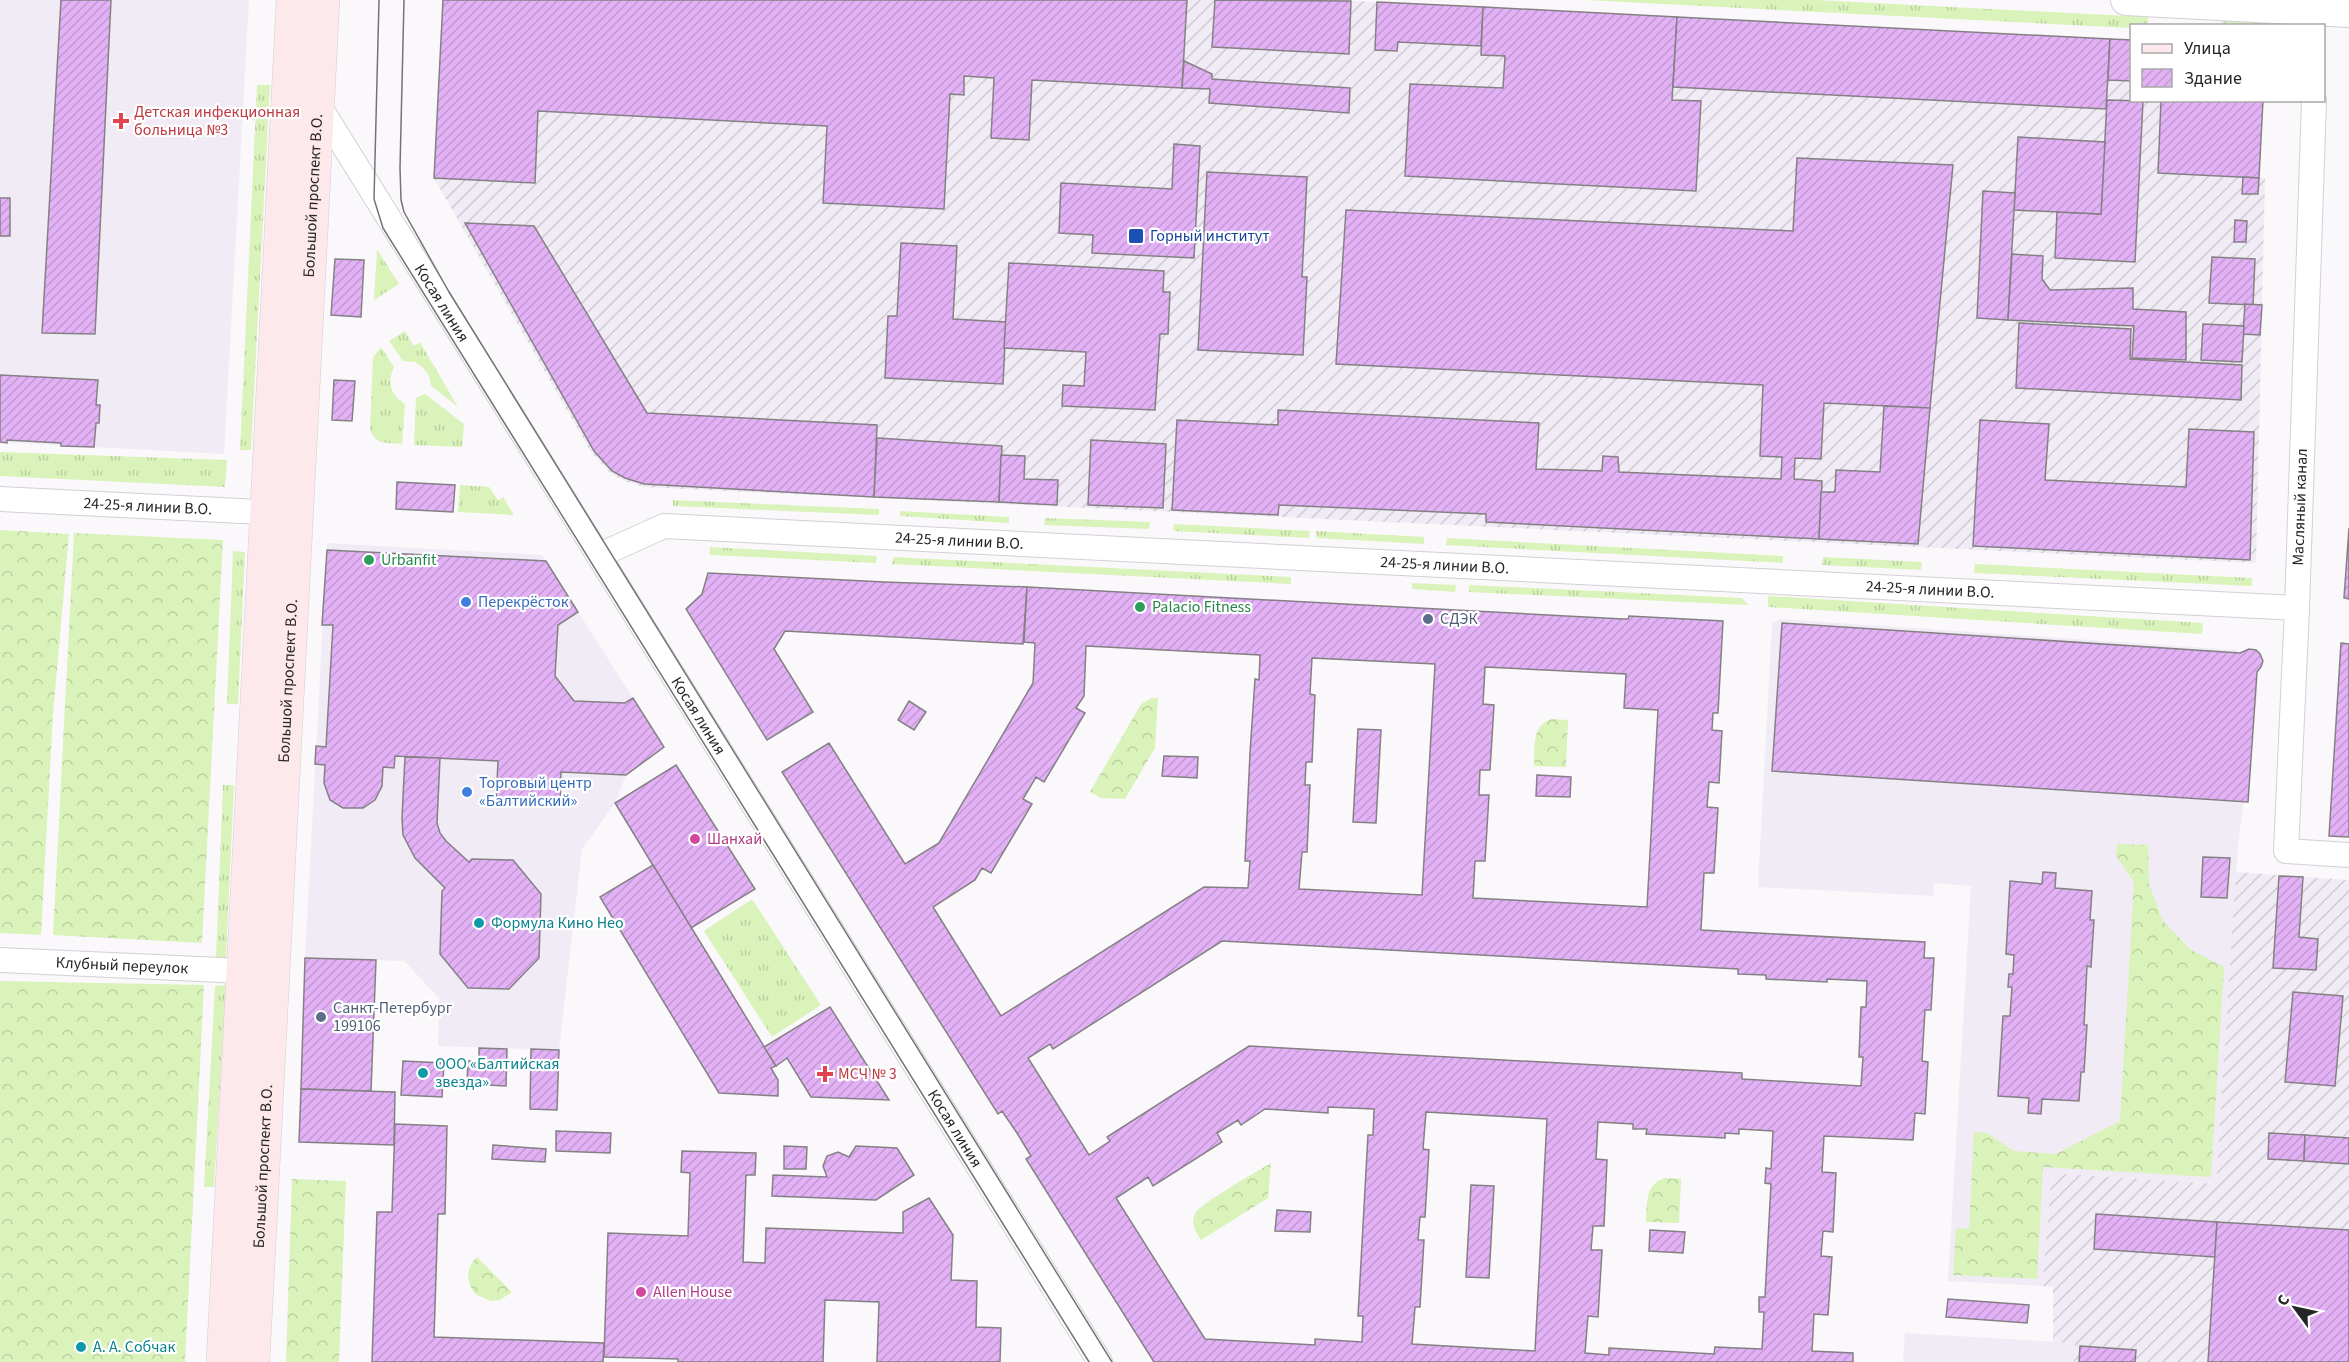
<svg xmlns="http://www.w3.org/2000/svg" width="2349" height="1362" font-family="'Source Sans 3',sans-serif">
<defs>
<pattern id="industrial-furrows" width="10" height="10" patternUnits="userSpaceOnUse" patternTransform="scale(1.5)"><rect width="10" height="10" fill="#f1ebf5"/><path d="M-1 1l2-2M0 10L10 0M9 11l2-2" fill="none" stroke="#cec9d2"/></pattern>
<pattern id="grass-tufts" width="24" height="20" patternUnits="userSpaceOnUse" patternTransform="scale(1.5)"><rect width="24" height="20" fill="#daf3ba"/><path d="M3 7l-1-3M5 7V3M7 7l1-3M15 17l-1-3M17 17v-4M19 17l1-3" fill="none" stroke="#bbd0a0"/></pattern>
<pattern id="forest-crowns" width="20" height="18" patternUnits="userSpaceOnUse" patternTransform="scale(1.5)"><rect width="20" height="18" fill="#daf3ba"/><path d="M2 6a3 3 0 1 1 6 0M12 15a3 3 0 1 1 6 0" fill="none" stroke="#bbd0a0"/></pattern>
<pattern id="building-hatch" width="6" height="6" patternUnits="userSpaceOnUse" patternTransform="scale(1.5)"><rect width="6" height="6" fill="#e3b1f5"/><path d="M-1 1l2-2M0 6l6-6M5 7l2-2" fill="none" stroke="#c398d2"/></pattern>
</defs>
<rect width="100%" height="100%" fill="#fbf8fc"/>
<g fill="#f1ebf5">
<path d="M0,0H249L224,454L0,442Z"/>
<path d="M327,543L542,555L664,747L626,775L615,803L582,849L559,1050L438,1046L439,998L404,961L305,958Z"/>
<path d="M1780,619L2237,650L2233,688L2258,690L2238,845L2216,1184L2052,1173L2042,1286L1948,1281L1971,886L1934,883L1933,896L1758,887L1772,623Z"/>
<path d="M1905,1333L2075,1343L2074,1362H1903Z"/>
</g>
<g fill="url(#industrial-furrows)">
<path d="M443,0H1337L2110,39L2108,80L2131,81L2132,100L2161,101L2158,173L2265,178L2256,563L644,487L624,481L610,473L591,452L434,178Z"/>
<path d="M2236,872L2349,880V1362H2074L2075,1343L2053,1342V1287L2042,1286L2052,1173L2216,1184Z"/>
</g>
<g fill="url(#grass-tufts)">
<path d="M1585,0H1816L2148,17V25L2132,26L2131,28Z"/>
<path d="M2223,20L2267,23V25L2222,26Z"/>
<path d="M257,85H270L251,450H240Z"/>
<path d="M377,249L399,284L374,300Z"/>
<path d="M405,331L414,346L420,342L458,407L431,386L429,376L423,368L415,362L403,361L389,341Z"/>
<path d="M381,347L394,367C387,383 390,394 405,404L402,444C387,443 374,445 370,428L373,357Z"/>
<path d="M425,394L464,424L462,447L414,445L416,398Z"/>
<path d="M0,452L227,460L225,487L0,476Z"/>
<path d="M460,485L489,487L498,500L503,497L514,515L458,512Z"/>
<path d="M673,500L879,509V515L673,506Z"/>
<path d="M900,511L1009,517V523L900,516Z"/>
<path d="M1045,518L1150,522L1149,529L1044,525Z"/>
<path d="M1174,524L1310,531L1309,538L1173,531Z"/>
<path d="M1316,531L1424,537V544L1316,538Z"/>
<path d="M1447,538L1783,556V563L1446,545Z"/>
<path d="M710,547L877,556L876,563L710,555Z"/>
<path d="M233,551L245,552L238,704H227Z"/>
<path d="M893,557L1291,577V584L892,564Z"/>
<path d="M1823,557L1922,562L1921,570L1822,565Z"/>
<path d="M1975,564L2252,578V586L1974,573Z"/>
<path d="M1412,583L1456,585L1455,592L1412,589Z"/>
<path d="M1469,585L1742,598L1748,605L1469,592Z"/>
<path d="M1768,596L2203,623L2202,634L1768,607Z"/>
<path d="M223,785H234L226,957L216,958Z"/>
<path d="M752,899L821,1005L772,1037L704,931Z"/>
<path d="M226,985L214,1187H204L215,986Z"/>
</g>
<g fill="url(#forest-crowns)">
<path d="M0,530L69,534L53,714L41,935L0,933Z"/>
<path d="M74,533L223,540L202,943L53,935Z"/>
<path d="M1152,698H1158L1155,748L1125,799L1101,798L1090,792L1141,704Z"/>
<path d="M1552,719L1568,720L1566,767L1534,766C1535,748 1531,725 1552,719Z"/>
<path d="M2117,844L2148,845L2149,884L2163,921L2190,949L2224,967L2211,1177L2043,1167L2037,1279L1953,1275L1956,1228L1969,1229L1974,1132L1987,1133L2014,1151L2056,1154L2120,1121L2134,882L2116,856Z"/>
<path d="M0,981L204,985L185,1362H0Z"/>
<path d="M1271,1163L1268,1198L1201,1240C1196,1232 1190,1224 1195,1214C1200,1203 1257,1172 1271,1163Z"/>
<path d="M1666,1178L1681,1179L1679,1223L1646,1222C1647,1203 1645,1183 1666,1178Z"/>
<path d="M292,1179L346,1181L339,1362H286Z"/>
<path d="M477,1257L512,1292L500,1300L491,1301L475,1294C466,1282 465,1268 477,1257Z"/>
</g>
<g fill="url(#building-hatch)" stroke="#848185" stroke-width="1.5" fill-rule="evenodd">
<path d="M61,0H111L95,334L42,333Z"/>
<path d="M443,0H1187L1182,88L1032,80L1029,140L991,138L994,78L964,76V95L950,94L944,209L823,203L827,126L538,111L535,183L434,178Z"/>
<path d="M1215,0L1351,1L1349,54L1212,47Z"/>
<path d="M1377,2L1483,7L1481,46L1398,42L1397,51L1375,50Z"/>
<path d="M1483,7L1677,17L1672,100L1701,101L1696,191L1405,176L1410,84L1503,88L1505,56L1481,55Z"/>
<path d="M1677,17L2110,39L2106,109L1673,87Z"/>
<path d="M2110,39L2132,40V81L2108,80Z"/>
<path d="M1184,61L1212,74V79L1350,88L1349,113L1209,103L1210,89L1182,88Z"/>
<path d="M2107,100L2143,101L2135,262L2055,258L2057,212L2101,214Z"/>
<path d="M2161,100H2263L2259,178L2158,173Z"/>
<path d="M2018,137L2105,142L2101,214L2014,210Z"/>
<path d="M1174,144L1200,146L1194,258L1092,253L1093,235L1059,233L1061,183L1172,189Z"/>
<path d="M1797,158L1953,165L1930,408L1824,403L1821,459L1795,458L1794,479L1822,481L1819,539L1486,522V514L1279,505L1278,515L1172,510L1177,420L1278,425V410L1539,423L1536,469L1602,471L1603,456L1618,457L1619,472L1781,479L1782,457L1760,456L1763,385L1336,364L1346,210L1793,231Z"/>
<path d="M1207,172L1307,177L1302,277H1307L1303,355L1198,350Z"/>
<path d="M2243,177L2259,178L2258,194H2242Z"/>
<path d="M1983,191L2015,193L2008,320L1977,318Z"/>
<rect x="0" y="198" width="10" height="38"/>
<path d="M2235,220L2247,221L2246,242H2234Z"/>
<path d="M465,223L534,226L647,413L877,425L874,497L644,484L625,478L612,471L594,451Z"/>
<path d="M901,243L957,246L953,319L1006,322L1003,384L885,378L888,316H897Z"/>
<path d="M2012,254L2043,256L2042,279L2050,290L2133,288V309L2186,312V360L2132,358L2134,326L2008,320Z"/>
<path d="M2212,257L2255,259L2253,305L2209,303Z"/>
<path d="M335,259L364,260L361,317L331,315Z"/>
<path d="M1009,263L1164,271L1163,292H1170L1168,334H1160L1155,410L1062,406L1063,385L1084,386L1086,352L1004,348Z"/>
<path d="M2245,304L2262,305L2260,335L2243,334Z"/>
<path d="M2019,323L2131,329L2130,359L2242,365L2241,400L2016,388Z"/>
<path d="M2203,324L2244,326L2242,362L2201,360Z"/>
<path d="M0,375L98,380L96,405H100L99,423H96L94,447L61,446V443L7,440V443L0,442Z"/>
<path d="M334,380L355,381L352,421L332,420Z"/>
<path d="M1884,406L1930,408L1918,544L1819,539L1821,492H1835L1836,470L1880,472Z"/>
<path d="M1980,420L2049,424L2045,480L2186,487L2189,429L2254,432L2250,560L1973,546Z"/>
<path d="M877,438L1002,446L999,502L874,497Z"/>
<path d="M1091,440L1166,444L1163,508L1088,505Z"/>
<path d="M1001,455L1025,456L1024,479L1058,480L1057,505L999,502Z"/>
<path d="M397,482L455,485L453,512L396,509Z"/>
<path d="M2349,528V599L2344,598Z"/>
<path d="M327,550L546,561L578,612L558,625L555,676L574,701L625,703L633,698L664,747L626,775L561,772L560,807L496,803L498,761L395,756L394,768L383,767L382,786L375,800L363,808H343L330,800L324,783L325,765L315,764L316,746L326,747L333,625H322Z"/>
<path d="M708,573L884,582L1027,587L1023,644L785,631L774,649L813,712L767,740L686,609L702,594Z"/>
<path d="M1027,587L1623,619H1628L1629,616L1723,621L1718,713H1713L1712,730L1722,731L1719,783L1709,782L1707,807L1718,808L1714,873H1704L1701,930L1925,942L1924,958H1934L1931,1010H1925L1922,1061L1928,1062L1925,1114L1915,1113L1913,1140L1824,1136L1822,1172L1836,1173L1833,1232L1823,1231L1821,1256L1832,1257L1828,1315L1814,1314L1812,1351L1853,1353V1362H1154L1026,1159L1031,1156L1017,1133L1002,1111L998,1114L782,772L829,743L905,864L939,843L1033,683L1035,643L1024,642ZM1086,646L1260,655L1259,680L1255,679L1250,753L1245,861H1250L1248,888L1204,887L1001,1016L933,907L975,880L982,868L991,873L1032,804L1023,799L1036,777L1044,782L1085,713L1076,708L1084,696ZM1312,658L1435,664L1422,895L1299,889L1302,852H1307L1310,785H1305L1306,762H1312L1315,695L1310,694ZM1485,667L1626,674L1624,708L1658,710L1647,907L1473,898L1475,861H1485L1489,795H1479L1480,770H1490L1494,705L1483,704ZM1222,941L1738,969V974L1766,975V979L1827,982V979L1867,981L1866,1007H1861L1859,1057H1863L1861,1086L1742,1079V1073L1249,1046L1107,1137L1110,1141L1089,1155L1028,1058L1050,1044L1053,1049ZM1328,1107L1374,1109L1373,1135H1368L1358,1316H1363L1362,1342L1315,1339V1345L1205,1339L1116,1198L1148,1177L1153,1186L1222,1142L1217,1133L1238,1120L1241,1125L1265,1109L1328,1113ZM1426,1112L1547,1119L1535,1351L1412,1344L1415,1307H1420L1424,1240H1418L1420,1217H1425L1429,1150L1423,1149ZM1598,1122L1633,1124V1129H1647L1646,1134L1725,1138V1133L1739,1134V1129L1773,1131L1771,1169L1766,1168L1765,1183L1771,1184L1765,1297H1759V1312H1764L1762,1349L1715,1347L1714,1354L1609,1348V1355L1585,1353L1588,1316L1598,1317L1602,1250H1591L1593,1226H1604L1607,1160L1596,1159Z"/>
<path d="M1782,623L2240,653L2249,649L2256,650L2260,654L2263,661L2261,667L2257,672L2248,802L1772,771Z"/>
<path d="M2341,643L2349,644V837L2329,836Z"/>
<path d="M909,701L926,712L914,730L898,720Z"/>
<path d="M1358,729L1381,730L1376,823L1353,822Z"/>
<path d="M1164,756L1198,757L1197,778L1162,776Z"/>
<path d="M405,757L440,758L437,823L440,833L446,841L469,862L472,859L513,860L541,894L539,958L509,989L468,988L440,954L442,891L445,888L415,858L403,835L402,818Z"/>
<path d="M676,765L755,889L691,928L615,803Z"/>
<path d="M1537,775L1571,777L1570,797L1536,796Z"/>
<path d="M2203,857L2230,858L2227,898L2201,897Z"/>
<path d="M653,865L776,1066L771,1068L778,1080V1096L719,1093L600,897Z"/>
<path d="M2043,872L2056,873L2055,888L2092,891L2090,920H2094L2091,967L2087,966L2084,1025H2087L2084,1072H2081L2079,1101L2042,1099L2041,1114L2028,1113L2029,1098L1998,1096L2003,1016H2010L2012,987H2008L2009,974H2013L2014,955L2006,954L2010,881L2042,884Z"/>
<path d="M2279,876L2303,877L2299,937L2318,939L2316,970L2273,968Z"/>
<path d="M305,958L376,960L371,1091L301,1089Z"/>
<path d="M2293,992L2343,996L2335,1086L2285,1082Z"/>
<path d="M830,1007L889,1100L811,1097L787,1058L776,1066L764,1047Z"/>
<path d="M479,1048L507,1049L506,1086L467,1084L468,1061H479Z"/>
<path d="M531,1049L559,1050L557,1110L530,1109Z"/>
<path d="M403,1061L444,1063L442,1097L401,1095Z"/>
<path d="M301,1089L395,1092L394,1145L299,1142Z"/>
<path d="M395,1124L447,1126L445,1214H438L434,1337L604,1343L603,1362H372L377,1212H392Z"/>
<path d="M556,1131L611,1133L610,1153L556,1151Z"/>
<path d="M2269,1133L2305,1135L2304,1161L2268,1159Z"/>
<path d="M2305,1135L2349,1138V1164L2304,1161Z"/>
<path d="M493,1145L546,1149L545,1162L492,1159Z"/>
<path d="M784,1146L807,1147L806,1169H784Z"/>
<path d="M856,1146L897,1148L914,1175L876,1200L772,1196L773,1175L827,1177L823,1166L827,1156L838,1152L849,1157Z"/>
<path d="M682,1151L756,1153L755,1175H746L743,1262L765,1263L766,1228L903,1233V1212L929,1198L953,1235L951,1280L977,1281L976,1327L1001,1328L1000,1362H877L879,1302L825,1300L823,1362H678V1359L604,1357L608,1233L688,1236L690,1173L681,1172Z"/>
<path d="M1471,1185L1494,1186L1489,1278L1466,1277Z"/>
<path d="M1277,1210L1311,1212L1310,1232L1275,1231Z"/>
<path d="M2096,1214L2217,1222L2215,1257L2094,1249Z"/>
<path d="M2217,1222L2349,1230V1362H2208Z"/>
<path d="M1650,1230L1685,1232L1683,1253L1649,1251Z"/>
<path d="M1948,1299L2029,1305L2027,1323L1946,1317Z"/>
<path d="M2080,1346L2136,1350L2135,1362H2079Z"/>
</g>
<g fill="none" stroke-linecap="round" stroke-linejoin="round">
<defs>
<g id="minor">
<path d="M2314,100L2297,608L2286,851L2349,855"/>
<path id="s1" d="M316,101L1100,1362"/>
<path id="s2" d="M0,499L282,513"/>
<path id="s3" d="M600,555L664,526L2297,608"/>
<path id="s4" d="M0,960L243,971"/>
</g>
<path id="tertiary" d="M2126,0L2349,12"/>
<g id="secondary">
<path d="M223,1362L293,0"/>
<path id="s5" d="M253,1362L323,0"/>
</g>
</defs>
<use href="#minor" stroke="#d2d0d4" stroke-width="26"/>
<use href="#tertiary" stroke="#d2d0d4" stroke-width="32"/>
<use href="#secondary" stroke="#d2d0d4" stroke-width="34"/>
<use href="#minor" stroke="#fff" stroke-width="24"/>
<use href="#tertiary" stroke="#fff" stroke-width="30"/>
<use href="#secondary" stroke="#fde8ec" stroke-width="33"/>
<g stroke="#757376" stroke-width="1.5">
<path d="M379,0L374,199L383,228L1089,1362"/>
<path d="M404,0L400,168L401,200L404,212L449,292L1112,1362"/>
</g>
</g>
<g fill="#e0444e" stroke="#fff" stroke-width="2">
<path d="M118 112h6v6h6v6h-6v6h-6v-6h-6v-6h6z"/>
<path d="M822 1065h6v6h6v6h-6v6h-6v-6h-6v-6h6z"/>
</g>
<rect fill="#1a4fb4" stroke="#fff" stroke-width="2" x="1128" y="228" width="16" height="16" rx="3"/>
<g fill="#2e9e5b" stroke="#fff" stroke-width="2">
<circle cx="369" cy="560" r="6"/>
<circle cx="1140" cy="607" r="6"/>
</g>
<g fill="#3f7fe0" stroke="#fff" stroke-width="2">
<circle cx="466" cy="602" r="6"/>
<circle cx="467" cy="792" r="6"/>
</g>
<g fill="#5c6f8a" stroke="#fff" stroke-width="2">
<circle cx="1428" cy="619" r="6"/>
<circle cx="321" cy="1017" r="6"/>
</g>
<g fill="#d1479c" stroke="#fff" stroke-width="2">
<circle cx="695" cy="839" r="6"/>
<circle cx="641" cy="1292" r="6"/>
</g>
<g fill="#0f9aa8" stroke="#fff" stroke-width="2">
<circle cx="479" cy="923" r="6"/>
<circle cx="423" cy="1073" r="6"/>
<circle cx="81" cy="1347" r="6"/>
</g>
<g text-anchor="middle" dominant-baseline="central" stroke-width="4.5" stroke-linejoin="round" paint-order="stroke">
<g font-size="16" fill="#be3a42" stroke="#fff" text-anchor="start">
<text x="134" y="112">Детская инфекционная<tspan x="134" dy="18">больница №3</tspan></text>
<text x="838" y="1074">МСЧ № 3</text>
</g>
<g font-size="16" fill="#262527" stroke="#fff">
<text stroke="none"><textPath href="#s5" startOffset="1168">Большой проспект В.О.</textPath></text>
<text stroke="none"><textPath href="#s1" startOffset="238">Косая линия</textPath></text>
<text stroke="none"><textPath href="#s2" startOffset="148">24-25-я линии В.О.</textPath></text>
<text transform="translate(2300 507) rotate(-88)">Масляный канал</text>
<text stroke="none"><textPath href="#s3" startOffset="366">24-25-я линии В.О.</textPath></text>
<text stroke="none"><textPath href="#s3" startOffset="852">24-25-я линии В.О.</textPath></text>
<text stroke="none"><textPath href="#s3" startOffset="1338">24-25-я линии В.О.</textPath></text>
<text stroke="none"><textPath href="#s5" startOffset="682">Большой проспект В.О.</textPath></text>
<text stroke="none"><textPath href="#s1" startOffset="724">Косая линия</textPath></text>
<text stroke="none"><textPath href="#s4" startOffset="122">Клубный переулок</textPath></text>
<text stroke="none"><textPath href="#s1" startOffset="1210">Косая линия</textPath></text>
<text stroke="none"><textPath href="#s5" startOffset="196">Большой проспект В.О.</textPath></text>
</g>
<g font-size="16" fill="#164399" stroke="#fff" text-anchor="start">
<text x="1150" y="236">Горный институт</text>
</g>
<g font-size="16" fill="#27864d" stroke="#fff" text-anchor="start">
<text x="381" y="560">Urbanfit</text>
<text x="1152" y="607">Palacio Fitness</text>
</g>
<g font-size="16" fill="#366cbe" stroke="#fff" text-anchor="start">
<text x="478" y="602">Перекрёсток</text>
<text x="479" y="783">Торговый центр<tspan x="479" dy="18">«Балтийский»</tspan></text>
</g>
<g font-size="16" fill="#4e5e75" stroke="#fff" text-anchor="start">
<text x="1440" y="619">СДЭК</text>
<text x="333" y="1008">Санкт-Петербург<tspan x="333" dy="18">199106</tspan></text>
</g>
<g font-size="16" fill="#b23c85" stroke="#fff" text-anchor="start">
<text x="707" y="839">Шанхай</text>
<text x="653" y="1292">Allen House</text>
</g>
<g font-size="16" fill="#0d838f" stroke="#fff" text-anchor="start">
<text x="491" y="923">Формула Кино Нео</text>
<text x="435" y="1064">ООО «Балтийская<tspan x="435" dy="18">звезда»</tspan></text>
<text x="93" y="1347">А. А. Собчак</text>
</g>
</g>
<rect x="2130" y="24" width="195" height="78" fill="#ffffff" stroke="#a8a8a9" stroke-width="1.5"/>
<rect x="2142" y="44" width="30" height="9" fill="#fde8ec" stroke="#a8a8a9" stroke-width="1.5"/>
<text x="2184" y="54" font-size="18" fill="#262527">Улица</text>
<rect x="2142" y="69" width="30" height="18" fill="url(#building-hatch)" stroke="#a8a8a9" stroke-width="1.5"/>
<text x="2184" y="84" font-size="18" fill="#262527">Здание</text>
<g transform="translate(2295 1308) rotate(303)" stroke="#ffffff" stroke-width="4.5" paint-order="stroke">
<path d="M0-4.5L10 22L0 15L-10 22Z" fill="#262527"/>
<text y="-9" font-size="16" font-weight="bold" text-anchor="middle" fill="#262527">С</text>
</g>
</svg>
